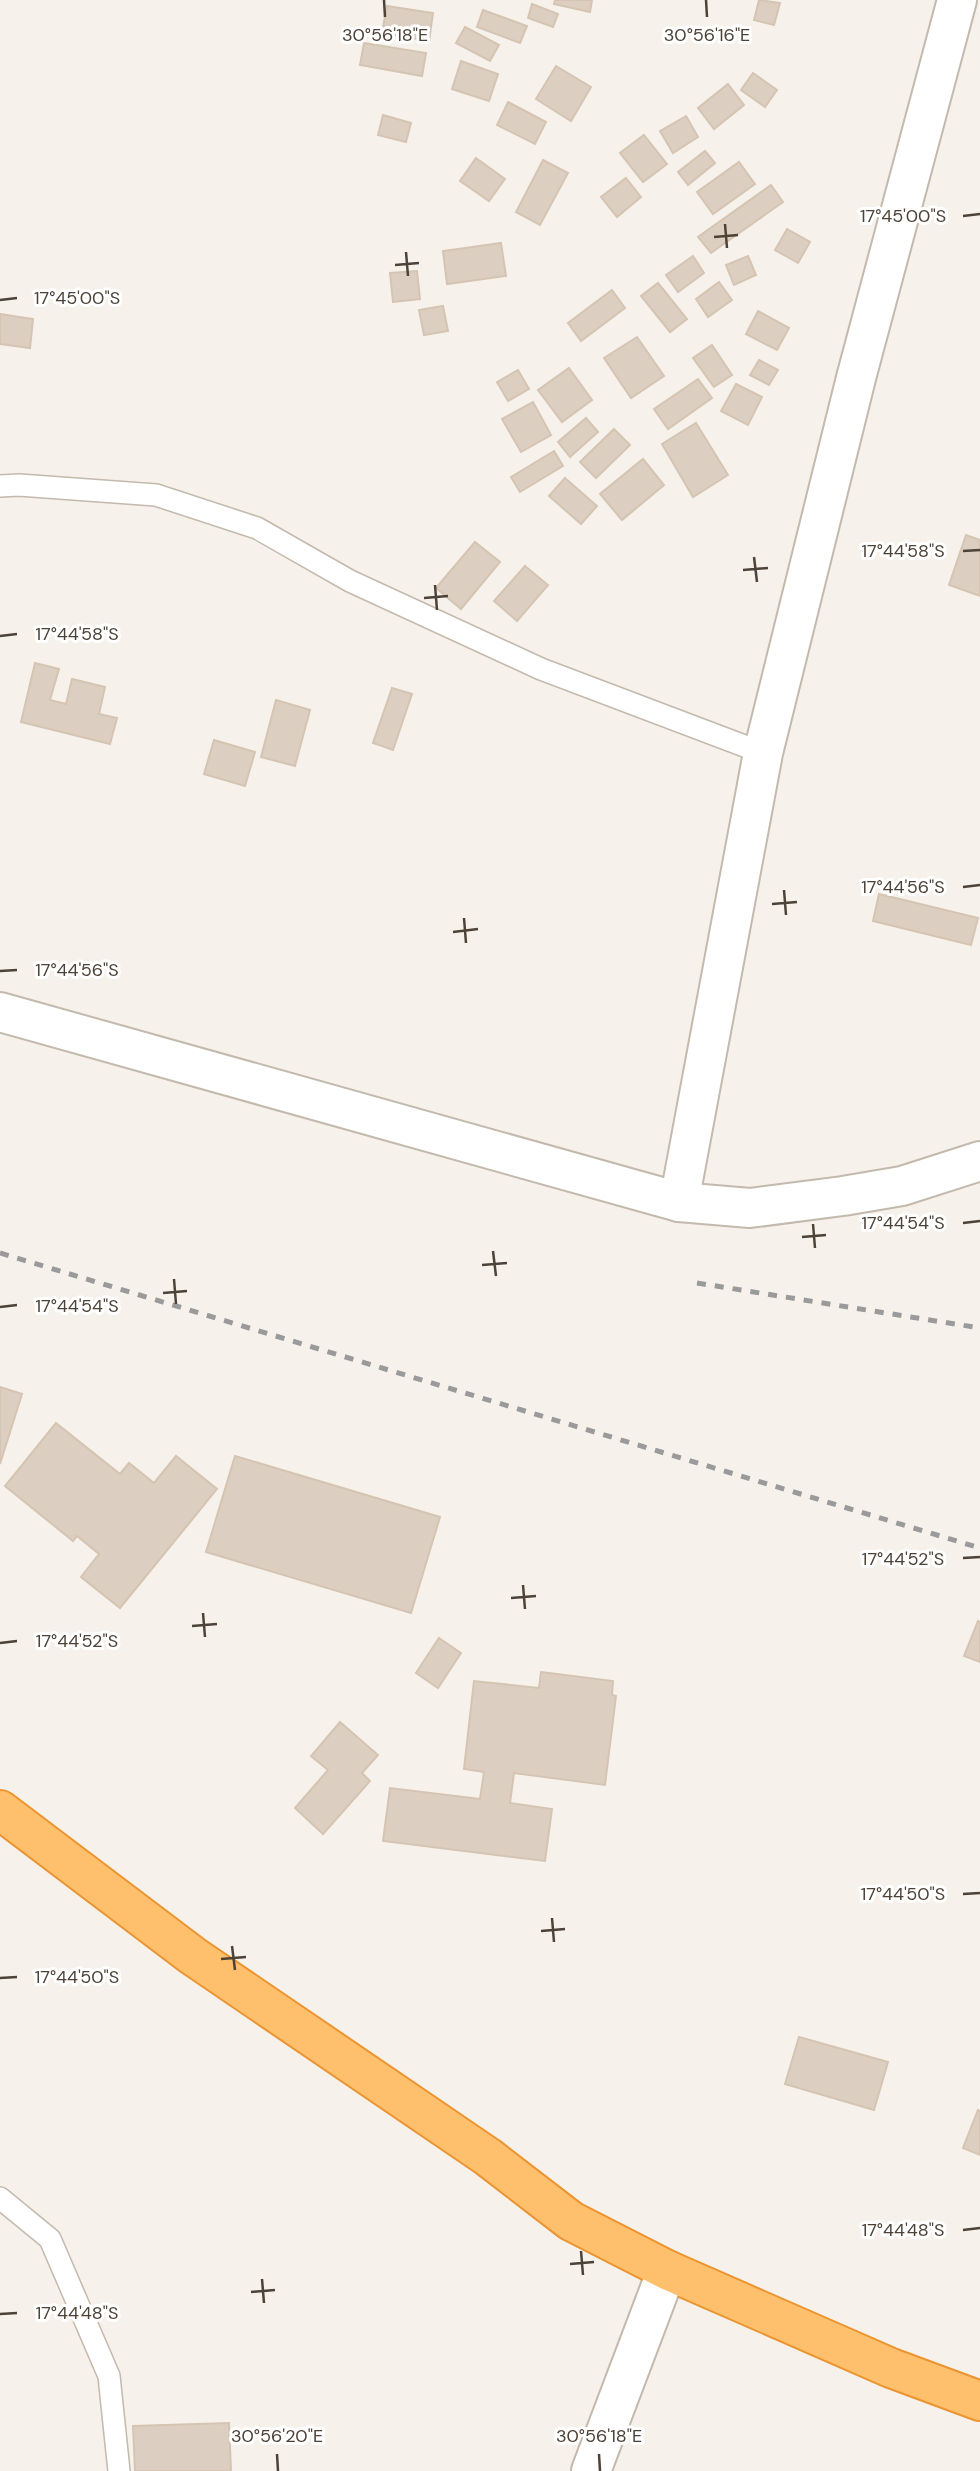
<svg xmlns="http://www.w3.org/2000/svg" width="980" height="2471" font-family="'DM Sans',sans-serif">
<rect width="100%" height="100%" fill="#f6f2eb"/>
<g fill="#dccfc2" stroke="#d5c4b1" stroke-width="2">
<path d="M555,0H592L590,12L554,4Z"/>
<path d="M759,0L780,3L774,25L754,20Z"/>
<path d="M532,4L558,14L553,27L528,18Z"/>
<path d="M387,6L433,13L429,41L382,33Z"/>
<path d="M483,10L527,26L520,43L477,27Z"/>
<path d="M465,27L499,45L490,61L456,43Z"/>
<path d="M364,43L426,53L422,76L360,65Z"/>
<path d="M461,61L498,74L489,101L452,89Z"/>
<path d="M556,66L591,87L571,121L536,99Z"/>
<path d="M753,73L777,90L765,107L741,90Z"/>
<path d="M728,84L744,105L714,129L698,108Z"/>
<path d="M508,102L546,122L535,144L497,125Z"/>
<path d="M383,115L411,123L406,142L378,135Z"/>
<path d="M686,116L698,137L673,153L660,131Z"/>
<path d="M644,135L667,164L643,182L620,153Z"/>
<path d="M705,151L715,163L688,185L678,172Z"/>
<path d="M476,158L505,179L489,201L460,181Z"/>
<path d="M543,160L568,173L540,225L516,212Z"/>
<path d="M739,162L755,184L713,214L697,192Z"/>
<path d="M626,178L641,197L617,217L601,197Z"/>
<path d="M771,185L783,202L711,253L698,237Z"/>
<path d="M787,229L810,242L798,263L775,250Z"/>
<path d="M501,243L506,276L447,284L443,251Z"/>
<path d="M693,256L704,273L678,292L666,275Z"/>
<path d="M748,256L756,275L734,285L726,265Z"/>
<path d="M417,271L420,299L393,302L390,273Z"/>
<path d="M719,282L732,300L708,317L696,299Z"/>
<path d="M658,283L687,319L670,332L641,296Z"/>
<path d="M612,290L625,308L581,341L568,323Z"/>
<path d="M443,306L448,331L424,335L419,310Z"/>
<path d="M758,311L789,328L777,350L746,334Z"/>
<path d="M0,314L33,319L30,348L0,344Z"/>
<path d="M637,337L664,376L631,398L604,358Z"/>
<path d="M712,345L732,375L714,387L693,358Z"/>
<path d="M759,360L778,370L769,385L750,375Z"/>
<path d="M569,368L592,400L562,422L538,390Z"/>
<path d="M518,370L529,389L508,401L497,382Z"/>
<path d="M698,379L712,398L668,429L654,409Z"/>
<path d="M736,384L762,397L748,425L721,411Z"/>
<path d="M533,402L551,435L521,452L502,419Z"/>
<path d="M586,418L598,432L570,457L558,442Z"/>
<path d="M696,423L728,475L693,497L662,444Z"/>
<path d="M614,429L630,445L596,478L580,462Z"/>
<path d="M554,451L563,466L520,492L511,477Z"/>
<path d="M643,459L664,485L622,520L600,494Z"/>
<path d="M565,478L597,506L581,524L549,496Z"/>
<path d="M966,535L980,540V596L949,585Z"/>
<path d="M475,542L500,562L461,609L436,588Z"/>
<path d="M525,566L548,585L517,621L494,601Z"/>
<path d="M35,663L59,669L50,700L66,704L72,679L105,687L99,714L117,718L110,744L21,722Z"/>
<path d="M392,688L412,694L393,750L373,743Z"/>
<path d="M276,700L310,710L295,766L261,757Z"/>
<path d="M214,740L255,752L245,786L204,774Z"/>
<path d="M879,894L978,918L971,945L873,921Z"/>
<path d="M0,1387L22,1394L0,1464Z"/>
<path d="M56,1423L120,1474L129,1463L154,1483L176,1456L217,1489L120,1608L81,1577L99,1554L77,1536L73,1541L5,1486Z"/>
<path d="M235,1456L440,1517L411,1613L206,1552Z"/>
<path d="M978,1621L980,1622V1662L964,1656Z"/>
<path d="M439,1638L461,1653L438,1688L416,1673Z"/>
<path d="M541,1672L613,1681L612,1695L616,1696L605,1785L514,1773L510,1803L552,1809L545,1861L383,1841L390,1788L480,1799L484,1772L464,1769L474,1681L539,1688Z"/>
<path d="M340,1722L378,1755L362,1773L370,1781L323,1834L295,1808L328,1770L311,1756Z"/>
<path d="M799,2037L888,2062L874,2110L785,2084Z"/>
<path d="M978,2110L980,2111V2155L963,2148Z"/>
<path d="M229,2423L231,2471H135L133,2426Z"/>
</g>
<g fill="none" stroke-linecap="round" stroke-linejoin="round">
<defs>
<g id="lane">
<path d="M0,486L19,485L156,495L257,528L350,581L541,669L763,753"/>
<path d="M0,2198L50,2239L109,2376L119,2471"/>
</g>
<g id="street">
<path d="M0,1012L679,1202L750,1208L843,1196L902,1186L980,1161"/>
<path d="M679,1202L763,753L856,378L957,0"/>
<path d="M591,2471L667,2270"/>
</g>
<path id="highway" d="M0,1810L193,1956L488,2157L571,2221L667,2270L891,2368L980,2401"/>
</defs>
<use href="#lane" stroke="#c3b9ac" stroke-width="24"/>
<use href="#street" stroke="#c3b9ac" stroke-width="42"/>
<use href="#highway" stroke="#eb9430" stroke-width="42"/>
<use href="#lane" stroke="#fff" stroke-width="21"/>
<use href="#street" stroke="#fff" stroke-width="38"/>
<use href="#highway" stroke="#ffc06d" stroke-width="38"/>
<g stroke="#9a9a9a" stroke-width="5" stroke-dasharray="9 9" stroke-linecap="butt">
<path d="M0,1253L980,1548"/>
<path d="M697,1283L980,1328"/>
</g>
</g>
<path fill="none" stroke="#4c4237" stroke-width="2.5" d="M384,0L385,17M706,0L707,17M963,216L980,214M725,224L727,248M714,237L738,235M406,252L408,276M395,265L419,263M0,300L17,298M963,551L980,550M754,557L757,582M743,570L768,568M435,585L437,610M424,598L448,596M0,636L17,634M963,887L980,885M784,890L786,915M772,904L797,902M464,918L466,943M453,932L478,929M0,971L17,970M963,1223L980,1221M813,1224L815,1248M802,1237L826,1235M493,1251L496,1276M482,1265L507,1263M174,1279L176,1304M163,1293L187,1291M0,1307L17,1305M963,1558L980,1557M523,1585L525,1609M511,1598L536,1596M203,1613L205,1637M192,1626L217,1624M0,1643L17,1641M963,1894L980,1893M552,1918L554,1942M541,1931L565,1929M232,1946L235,1970M221,1959L246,1957M0,1978L17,1977M963,2230L980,2228M581,2251L583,2275M570,2264L594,2262M262,2279L264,2303M251,2292L275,2290M0,2314L17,2313M277,2454L278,2471M599,2454L600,2471"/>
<g font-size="18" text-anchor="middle" fill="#4c4237" stroke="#fff" stroke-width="6" stroke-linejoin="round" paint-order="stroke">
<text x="385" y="41">30°56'18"E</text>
<text x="707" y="41">30°56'16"E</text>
<text x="903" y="222">17°45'00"S</text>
<text x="77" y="304">17°45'00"S</text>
<text x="903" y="557">17°44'58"S</text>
<text x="77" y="640">17°44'58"S</text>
<text x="903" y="893">17°44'56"S</text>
<text x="77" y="976">17°44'56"S</text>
<text x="903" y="1229">17°44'54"S</text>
<text x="77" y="1312">17°44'54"S</text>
<text x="903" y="1565">17°44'52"S</text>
<text x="77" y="1647">17°44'52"S</text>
<text x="903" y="1900">17°44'50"S</text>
<text x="77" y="1983">17°44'50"S</text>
<text x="903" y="2236">17°44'48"S</text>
<text x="77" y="2319">17°44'48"S</text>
<text x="277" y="2442">30°56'20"E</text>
<text x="599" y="2442">30°56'18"E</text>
</g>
</svg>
